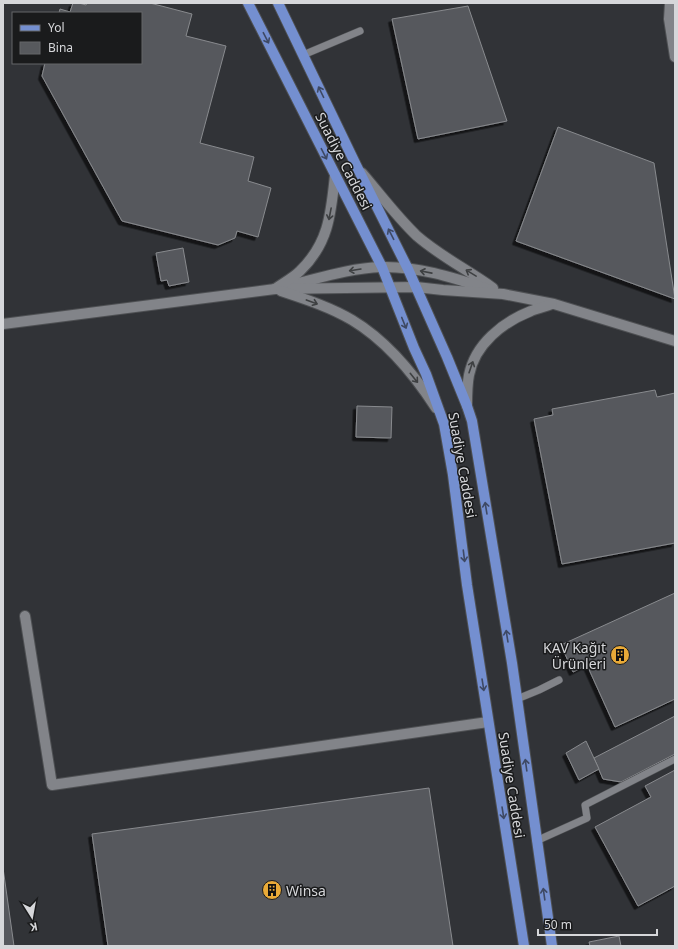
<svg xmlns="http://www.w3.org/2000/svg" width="678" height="949" font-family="'Noto Sans',sans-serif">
<defs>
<filter id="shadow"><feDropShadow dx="-3.5" dy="3.5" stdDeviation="0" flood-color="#0009"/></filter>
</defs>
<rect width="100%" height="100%" fill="#313337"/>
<g fill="#57595d" stroke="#888a8e" filter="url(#shadow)">
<path d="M73,3H79L86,5L87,3H150L192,14L186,36L226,46L200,143L254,157L248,181L271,188L258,237L237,231L235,238L218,245L122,221L42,76L45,63H141V13H59L60,9L70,12Z"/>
<path d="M468,6L507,121L418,139L392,19Z"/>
<path d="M558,127L654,163L675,299L516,241Z"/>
<path d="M183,248L189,282L169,286L167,280L161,281L156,253Z"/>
<path d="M655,390L657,397L675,393V543L562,564L534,419L553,415L552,409Z"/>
<path d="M357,406L392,407L391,438L356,437Z"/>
<path d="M675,593V699L615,727L587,665L573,672L561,645Z"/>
<path d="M675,716V754L621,782L603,779L594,758Z"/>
<path d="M586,741L599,769L579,780L566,753Z"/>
<path d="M675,770V886L638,906L595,827L651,797L645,786Z"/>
<path d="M429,788L453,946H108L92,834Z"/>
<path d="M3,868L14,946H3Z"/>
<path d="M619,936L621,946H590L589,942Z"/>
</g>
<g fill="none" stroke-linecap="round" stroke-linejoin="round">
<defs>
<g id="lane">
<path d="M303,55L360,31"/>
<path d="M517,699L539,690L559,680"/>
<path d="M536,841L587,818L585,805L675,759"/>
</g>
<g id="street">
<path d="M670,3L669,19L675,57"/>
<path d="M3,324L275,289"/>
<path d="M25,616L52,785L488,722"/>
</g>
<g id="secondary">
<path d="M362,173C380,194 397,217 417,236C440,256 468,270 493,288"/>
<path d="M295,284C323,277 352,268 381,267C418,266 454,278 488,289"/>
<path d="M275,289L416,287L443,290L503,294L554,304L675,341"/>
<path d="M275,289C283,283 293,278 300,271C329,243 331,213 335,175"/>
<path d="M281,291C305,299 330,307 352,320C387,341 414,374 436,408"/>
<path d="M467,406C467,395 467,385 469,375C475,344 503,322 531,311C538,308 545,307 552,304"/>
</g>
<g id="primary">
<path d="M248,3L382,267L414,348L426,374L444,424L453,475L467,585L524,946"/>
<path d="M278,3L356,165L408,269L447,357L467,406L472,421L512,663L552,946"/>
</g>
</defs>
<use href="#lane" stroke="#4e5053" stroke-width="8"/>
<use href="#street" stroke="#4e5053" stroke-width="12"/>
<use href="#secondary" stroke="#4e5053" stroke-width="12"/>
<use href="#primary" stroke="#4e5053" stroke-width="12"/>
<use href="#lane" stroke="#828489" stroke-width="7"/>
<use href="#street" stroke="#828489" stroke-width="10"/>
<use href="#secondary" stroke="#828489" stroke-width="10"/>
<use href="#primary" stroke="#748fd0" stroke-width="10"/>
</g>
<defs><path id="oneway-shaft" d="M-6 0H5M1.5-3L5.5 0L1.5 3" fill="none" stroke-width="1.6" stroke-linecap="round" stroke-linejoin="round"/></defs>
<g stroke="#3e4964">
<use href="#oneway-shaft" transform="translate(266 38) rotate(63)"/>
<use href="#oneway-shaft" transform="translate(321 92) rotate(-116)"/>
<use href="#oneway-shaft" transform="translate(324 154) rotate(63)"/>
<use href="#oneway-shaft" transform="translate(391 234) rotate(-117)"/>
<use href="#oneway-shaft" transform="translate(404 323) rotate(68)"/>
<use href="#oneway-shaft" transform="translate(486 508) rotate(-99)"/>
<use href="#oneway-shaft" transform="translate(464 556) rotate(83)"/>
<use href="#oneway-shaft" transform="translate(507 636) rotate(-99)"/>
<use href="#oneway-shaft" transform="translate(483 685) rotate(81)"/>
<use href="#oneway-shaft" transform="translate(526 765) rotate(-98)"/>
<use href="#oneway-shaft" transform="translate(503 813) rotate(81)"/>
<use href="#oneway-shaft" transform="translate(544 894) rotate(-98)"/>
</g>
<g stroke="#3e4042">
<use href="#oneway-shaft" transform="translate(330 214) rotate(101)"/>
<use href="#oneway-shaft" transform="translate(355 270) rotate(171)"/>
<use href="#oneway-shaft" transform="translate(426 272) rotate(-169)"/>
<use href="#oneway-shaft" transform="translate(471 273) rotate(-149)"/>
<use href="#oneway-shaft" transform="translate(312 302) rotate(20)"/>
<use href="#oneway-shaft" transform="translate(471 367) rotate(-71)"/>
<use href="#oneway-shaft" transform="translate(414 378) rotate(51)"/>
</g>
<defs>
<symbol id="building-disc" viewBox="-11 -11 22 22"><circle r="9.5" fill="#e9aa38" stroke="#1a1b1c"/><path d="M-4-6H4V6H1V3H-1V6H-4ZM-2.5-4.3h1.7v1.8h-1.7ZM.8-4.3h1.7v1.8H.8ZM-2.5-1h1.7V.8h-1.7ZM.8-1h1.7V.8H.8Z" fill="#111"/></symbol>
</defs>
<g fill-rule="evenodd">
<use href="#building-disc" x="609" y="644" width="22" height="22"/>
<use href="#building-disc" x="261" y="879" width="22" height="22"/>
</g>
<g text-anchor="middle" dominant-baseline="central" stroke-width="3" stroke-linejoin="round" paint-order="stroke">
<g font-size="14" fill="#d6d7da" stroke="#1a1b1c">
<text transform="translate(344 161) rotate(63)">Suadiye Caddesi</text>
<text transform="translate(463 465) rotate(80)">Suadiye Caddesi</text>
<text transform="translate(512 785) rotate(81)">Suadiye Caddesi</text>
</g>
<g font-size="14" fill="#d6d7da" stroke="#1a1b1c" text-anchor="end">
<text x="606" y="647">KAV Kağıt<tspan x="606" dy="16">Ürünleri</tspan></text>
<text x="286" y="890" text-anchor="start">Winsa</text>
</g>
</g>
<rect width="678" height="949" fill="none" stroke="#d6d7da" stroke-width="8"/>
<rect x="12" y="12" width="130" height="52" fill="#1a1b1c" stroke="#656668"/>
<rect x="20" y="25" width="20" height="6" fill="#748fd0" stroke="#656668"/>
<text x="48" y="32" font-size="12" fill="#d6d7da">Yol</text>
<rect x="20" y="42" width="20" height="12" fill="#57595d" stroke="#656668"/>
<text x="48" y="52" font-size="12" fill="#d6d7da">Bina</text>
<g transform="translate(32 917) rotate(169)" stroke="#1a1b1c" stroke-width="3" paint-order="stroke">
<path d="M0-3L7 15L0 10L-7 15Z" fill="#d6d7da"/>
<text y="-6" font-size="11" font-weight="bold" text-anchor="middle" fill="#d6d7da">K</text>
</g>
<path d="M538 929v6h119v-6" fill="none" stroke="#d6d7da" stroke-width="2"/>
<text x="544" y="929" font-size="12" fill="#d6d7da" stroke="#1a1b1c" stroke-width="3" paint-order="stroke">50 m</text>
</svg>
